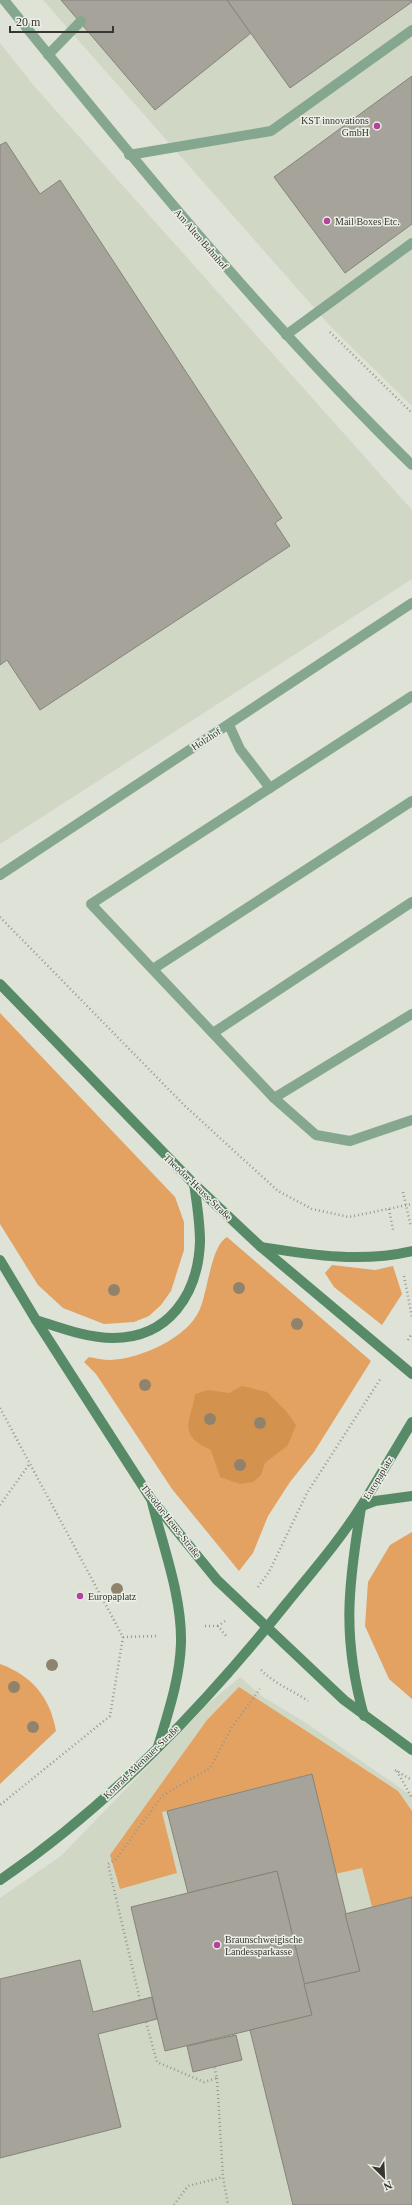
<svg xmlns="http://www.w3.org/2000/svg" width="412" height="2205" font-family="Georgia,serif">
<rect width="100%" height="100%" fill="#dee2d7"/>
<g fill="#d0d7c5">
<path d="M43,0H412V406L332,328Z"/>
<path d="M0,43L34,86L412,510V579L0,844Z"/>
<path d="M240,1677L263,1697L306,1723L412,1796V2205H0V1898L61,1856L210,1702Z"/>
</g>
<g fill="#e3a261">
<path d="M0,1013L175,1197L184,1222V1250L171,1291L161,1305L149,1316L134,1322L104,1324L63,1308L38,1285L0,1224Z"/>
<path d="M227,1237L371,1361L314,1452L290,1482L268,1516L253,1553L239,1571L172,1489L96,1374L84,1362L89,1357C96,1358 103,1360 110,1360C140,1359 188,1338 200,1309C208,1290 211,1246 227,1237Z"/>
<path d="M332,1265L375,1270L393,1266L402,1294L382,1325L334,1287L325,1273Z"/>
<path d="M412,1532V1699L389,1679L365,1626L368,1582L390,1545Z"/>
<path d="M0,1664C33,1676 50,1698 56,1731L0,1784Z"/>
<path d="M239,1687L398,1791L412,1811V1897L372,1907L362,1868L335,1874L311,1774L162,1812L177,1873L120,1889L110,1855L207,1720Z"/>
</g>
<path fill="#d3924e" d="M242,1386L267,1392L286,1411L296,1425L288,1445L265,1463L261,1475L253,1482L240,1484L220,1477L211,1450C175,1434 192,1420 195,1394L208,1390L229,1393Z"/>
<g fill="#a6a49a" stroke="#86847a">
<path d="M61,0H227L251,33L155,110Z"/>
<path d="M227,0H412V2L290,88Z"/>
<path d="M412,76V224L345,273L274,177Z"/>
<path d="M6,142L40,194L60,180L282,518L275,523L290,546L40,710L7,660L0,665V145Z"/>
<path d="M312,1774L360,1971L304,1984L277,1871L188,1893L167,1811Z"/>
<path d="M277,1871L312,2015L165,2051L131,1907Z"/>
<path d="M412,1897V2205H293L250,2030L312,2015L304,1984L360,1971L345,1914Z"/>
<path d="M80,1960L93,2012L152,1997L157,2019L98,2034L121,2127L0,2158V1979Z"/>
<path d="M236,2035L242,2060L193,2072L187,2046Z"/>
</g>
<g fill="none" stroke-linecap="round" stroke-linejoin="round">
<g stroke="#969991" stroke-width="2.5" stroke-dasharray="1 3" stroke-linecap="butt">
<path d="M330,332L412,413"/>
<path d="M0,917L185,1106L278,1191L312,1209L349,1217L412,1204"/>
<path d="M403,1192L411,1227"/>
<path d="M389,1209L393,1230"/>
<path d="M404,1276L412,1317"/>
<path d="M408,1340L412,1333"/>
<path d="M0,1408L123,1637L110,1716L0,1805"/>
<path d="M0,1505L30,1463"/>
<path d="M258,1587L269,1572L307,1493L381,1378"/>
<path d="M225,1621L218,1626L227,1637"/>
<path d="M205,1626H218"/>
<path d="M123,1637L157,1636"/>
<path d="M261,1670C275,1684 292,1690 308,1701"/>
<path d="M395,1770L412,1780"/>
<path d="M397,1771L412,1798"/>
<path d="M140,2000L108,1864L116,1859L162,1796L210,1768L232,1727L260,1689"/>
<path d="M146,2022L157,2062L204,2082L217,2078L214,2066"/>
<path d="M217,2078L223,2177L228,2205"/>
<path d="M174,2205L188,2186L223,2177"/>
</g>
<g stroke="#85a78f" stroke-width="10">
<path d="M48,55L81,21"/>
<path d="M129,155L271,131L412,30"/>
<path d="M286,335L412,243"/>
<path d="M412,696L91,904L274,1098L316,1135L350,1141L412,1120"/>
<path d="M229,725L240,749L270,788"/>
<path d="M153,969L412,801"/>
<path d="M213,1033L412,902"/>
<path d="M274,1098L412,1014"/>
</g>
<g stroke="#85a78f" stroke-width="10">
<path d="M4,0C134,160 264,320 412,465"/>
<path d="M0,875L412,603"/>
</g>
<g stroke="#578b68" stroke-width="10">
<path d="M0,984L194,1184L261,1247L412,1374"/>
<path d="M261,1247C312,1255 361,1263 412,1251"/>
<path d="M0,1260L36,1320L151,1499L217,1580L344,1700L412,1750"/>
<path d="M36,1320C61,1328 87,1338 113,1338C169,1338 198,1294 200,1242C200,1222 197,1203 194,1184"/>
<path d="M152,1502C163,1547 182,1596 181,1643C180,1678 168,1713 158,1747"/>
<path d="M362,1506L375,1501L412,1496"/>
<path d="M361,1508C348,1586 342,1638 364,1716"/>
<path d="M0,1880C110,1805 203,1707 286,1604C312,1572 340,1540 362,1505C379,1478 395,1450 412,1422"/>
</g>
</g>
<g fill="#90836e">
<circle cx="239" cy="1288" r="6"/>
<circle cx="114" cy="1290" r="6"/>
<circle cx="297" cy="1324" r="6"/>
<circle cx="145" cy="1385" r="6"/>
<circle cx="210" cy="1419" r="6"/>
<circle cx="260" cy="1423" r="6"/>
<circle cx="240" cy="1465" r="6"/>
<circle cx="117" cy="1589" r="6"/>
<circle cx="52" cy="1665" r="6"/>
<circle cx="14" cy="1687" r="6"/>
<circle cx="33" cy="1727" r="6"/>
</g>
<g fill="#b3439e" stroke="#ebefe5" stroke-width="1.5">
<circle cx="377" cy="126" r="4"/>
<circle cx="327" cy="221" r="4"/>
<circle cx="80" cy="1596" r="4"/>
<circle cx="217" cy="1945" r="4"/>
</g>
<g text-anchor="middle" dominant-baseline="central" stroke-width="3" stroke-linejoin="round" paint-order="stroke">
<g font-size="10" fill="#363733" stroke="#ebefe5" text-anchor="start">
<text x="369" y="120" text-anchor="end">KST innovations<tspan x="369" dy="12">GmbH</tspan></text>
<text x="335" y="221">Mail Boxes Etc.</text>
<text x="88" y="1596">Europaplatz</text>
<text x="225" y="1939">Braunschweigische<tspan x="225" dy="12">Landessparkasse</tspan></text>
</g>
<g font-size="10" fill="#363733" stroke="#ebefe5">
<text transform="translate(201 239) rotate(49)">Am Alten Bahnhof</text>
<text transform="translate(206 739) rotate(-33)">Holzhof</text>
<text transform="translate(198 1187) rotate(44)">Theodor-Heuss-Straße</text>
<text transform="translate(378 1478) rotate(-59)">Europaplatz</text>
<text transform="translate(171 1521) rotate(52)">Theodor-Heuss-Straße</text>
<text transform="translate(141 1762) rotate(-44)">Konrad-Adenauer-Straße</text>
</g>
</g>
<g transform="translate(384 2177) rotate(156)" stroke="#ebefe5" stroke-width="3" paint-order="stroke">
<path d="M0-3L7 15L0 10L-7 15Z" fill="#363733"/>
<text y="-6" font-size="11" font-weight="bold" text-anchor="middle" fill="#363733">N</text>
</g>
<path d="M10 26v6h103v-6" fill="none" stroke="#363733" stroke-width="2"/>
<text x="16" y="26" font-size="12" fill="#363733" stroke="#ebefe5" stroke-width="3" paint-order="stroke">20 m</text>
</svg>
